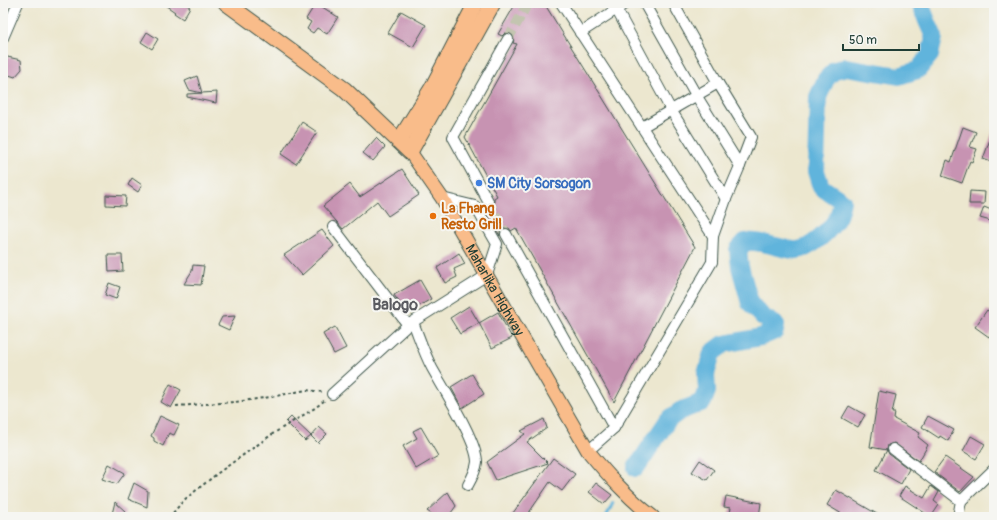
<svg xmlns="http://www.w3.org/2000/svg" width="997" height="520" font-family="Pangolin,sans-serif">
<rect width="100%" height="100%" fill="#f6f6f2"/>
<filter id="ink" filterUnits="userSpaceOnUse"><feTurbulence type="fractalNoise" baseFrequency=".025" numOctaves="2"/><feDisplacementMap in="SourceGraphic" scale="8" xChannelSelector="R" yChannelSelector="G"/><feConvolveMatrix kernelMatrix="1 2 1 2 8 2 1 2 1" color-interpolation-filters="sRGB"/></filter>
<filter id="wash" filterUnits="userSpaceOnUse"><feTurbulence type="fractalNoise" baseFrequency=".012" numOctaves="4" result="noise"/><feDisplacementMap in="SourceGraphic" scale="16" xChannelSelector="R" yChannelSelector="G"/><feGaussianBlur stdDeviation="0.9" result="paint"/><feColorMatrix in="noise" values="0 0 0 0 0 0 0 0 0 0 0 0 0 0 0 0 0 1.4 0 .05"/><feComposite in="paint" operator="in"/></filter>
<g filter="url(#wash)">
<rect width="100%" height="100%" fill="#ece7cf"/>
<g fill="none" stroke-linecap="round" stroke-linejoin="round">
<path stroke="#60b4dc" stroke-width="3" d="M606,517L613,503"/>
<path stroke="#60b4dc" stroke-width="18" d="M636,468L668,420L680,411L703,402L707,391L706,374L712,353L724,344L761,337L775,331L776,325L763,317L750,303L740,267L738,250L745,242C761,240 777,248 793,250C809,252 832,229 838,216C840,212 841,206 842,201L821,187L816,171L818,97L826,79L835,70L846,67L899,76L918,70L930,55L934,37L927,21L920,3"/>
</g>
<g id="blocks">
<g fill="#c793b2">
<path d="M162,3H184L190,7L183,19L174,13L175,12Z"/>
<path d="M316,3L338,17L327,34L317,28L313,33L307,29L311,22L306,19Z"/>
<path d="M516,3H529L537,7L540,3H544L695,247L614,402L516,228L511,231L509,228H503L500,231V236L482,205L487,207L491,206L494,202V198L497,196L465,137L517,44L513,43L514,39L511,33H505L502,36L498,34Z"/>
<path d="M401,11L426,25L413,47L388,33Z"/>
<path d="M147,32L158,39L152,49L141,42Z"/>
<path d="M3,56L21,60L22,69L15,77L3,73Z"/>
<path d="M197,76L202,93L189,90L185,81Z"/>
<path d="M217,92L216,103L187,97V94Z"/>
<path d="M302,122L317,132L296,164L281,154Z"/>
<path d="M963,127L976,132L970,147L977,149L972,162L970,161L962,183L942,176L947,160L951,162Z"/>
<path d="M993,131H994V163L983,159Z"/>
<path d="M376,138L385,147L373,161L363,153Z"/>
<path d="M402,169L419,195L388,216L377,201L343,229L323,206L350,184L360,197Z"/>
<path d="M132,178L142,185L138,192L128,185Z"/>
<path d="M970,191L985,192L984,204H969Z"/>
<path d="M106,195L126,196L125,206L106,205Z"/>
<path d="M984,207L994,211V222L980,218Z"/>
<path d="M322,230L334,246L302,275L284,255Z"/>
<path d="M459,253L465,264L454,269L457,277L445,283L437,268Z"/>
<path d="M108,255H122L123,271L109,272Z"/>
<path d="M193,265L204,266L201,285L184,284L192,271Z"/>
<path d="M420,280L431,299L407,313L394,295Z"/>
<path d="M109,283L120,287L116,299L105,295Z"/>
<path d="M469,306L479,323L460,334L450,318Z"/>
<path d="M987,310L994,315V329L989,337L975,327Z"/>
<path d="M498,312L512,338L492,348L479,323Z"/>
<path d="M235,316L229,330L218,325L222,317Z"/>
<path d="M335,327L346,348L334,354L323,334Z"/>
<path d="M472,374L484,394L462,408L451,387Z"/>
<path d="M170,384L181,390L171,408L161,402Z"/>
<path d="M879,391L896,395L892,413H895L894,419L920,433L918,437L928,445L919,461L894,443L888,445L887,450L870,447Z"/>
<path d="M849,406L865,415L858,427L842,418Z"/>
<path d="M160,416L179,425L174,435L169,433L163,446L154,441V438L151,436Z"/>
<path d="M928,416L954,430L948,441L940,436L939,438L922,427Z"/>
<path d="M291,417L311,436L305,441L286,422Z"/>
<path d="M544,419L547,428L527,442L548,463L496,480L487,462L525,434L521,431Z"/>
<path d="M319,427L327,434L318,443L311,436Z"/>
<path d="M421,427L438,456L416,469L403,446L417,438L413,431Z"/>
<path d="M971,436L985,444L976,459L963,451Z"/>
<path d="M887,450L889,454L909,469L901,484L876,470Z"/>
<path d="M945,457L974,477L960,492L934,472Z"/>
<path d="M553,458L575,474L562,491L550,482L526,517H510Z"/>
<path d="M700,460L714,470L707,480L692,472Z"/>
<path d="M109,464L125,473L117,484L102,479Z"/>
<path d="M134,483L148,491L147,507L128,499Z"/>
<path d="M596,483L612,495L604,504L589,492Z"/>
<path d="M905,486L924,498L931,486L939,492L934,501L939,505L931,517L899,496Z"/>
<path d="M836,490L882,517H847L827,505Z"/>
<path d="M448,492L456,506L448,517H436L427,511Z"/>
<path d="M726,496L761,503L759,517H729L731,508L724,507Z"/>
<path d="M115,502L125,511L124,517H116L112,514Z"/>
</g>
</g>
</g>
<g filter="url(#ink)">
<use href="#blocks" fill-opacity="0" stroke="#3e564b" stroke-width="1"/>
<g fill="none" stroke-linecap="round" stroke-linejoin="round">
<g stroke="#c3c5b0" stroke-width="10" stroke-dasharray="10 5" stroke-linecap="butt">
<path d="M508,39L528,3"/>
<path d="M488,201L506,234"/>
</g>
<defs>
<g id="minor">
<path d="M561,3L713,236L712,262L614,428L588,451"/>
<path d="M613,3L671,110L726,199"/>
<path d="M644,3L696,95L740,166L726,199L713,236"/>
<path d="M673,3L718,83L751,137L740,166"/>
<path d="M580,33L626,3"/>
<path d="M3,38L18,3"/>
<path d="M642,127L718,83"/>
<path d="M488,201L453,137L508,39"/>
<path d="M333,227L408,325"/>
<path d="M506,234L614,428"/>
<path d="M413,322C419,337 424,353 432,368C443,388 477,441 477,462C476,470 472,478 468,485"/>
<path d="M332,394L408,325L487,275L497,244L475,206L442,198"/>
<path d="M893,449L961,501"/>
<path d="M958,517L961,501L994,469"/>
</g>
<g id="major">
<path id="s1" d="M410,152L442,198L588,451C608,475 628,498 653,517"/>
</g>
<g id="highway">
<path d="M226,3L344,89L410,152L493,3"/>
<path d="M399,141L432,88L476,3"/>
</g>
</defs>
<use href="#minor" stroke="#3e564b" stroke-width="12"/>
<use href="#major" stroke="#3e564b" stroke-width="15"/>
<use href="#highway" stroke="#3e564b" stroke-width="17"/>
<g stroke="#3e564b" stroke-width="2" stroke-dasharray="3 3" stroke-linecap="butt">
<path d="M176,406L235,402L271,397L306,390L323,392"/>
<path d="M173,513L184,500L218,473L274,433L315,408L325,400"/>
</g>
<use href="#minor" stroke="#fff" stroke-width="10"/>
<use href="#major" stroke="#f9bc8a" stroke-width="13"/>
<use href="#highway" stroke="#f9bc8a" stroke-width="15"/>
</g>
</g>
<circle fill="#3f7fe0" stroke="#f6f6f2" stroke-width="1.5" cx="479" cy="183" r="4"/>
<circle fill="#e8710a" stroke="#f6f6f2" stroke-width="1.5" cx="433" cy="216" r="4"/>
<g text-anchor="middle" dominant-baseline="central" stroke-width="4" stroke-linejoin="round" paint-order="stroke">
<g font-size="14" font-weight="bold" fill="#366cbe" stroke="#f6f6f2" text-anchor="start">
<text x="487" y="183">SM City Sorsogon</text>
</g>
<g font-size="14" font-weight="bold" fill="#c56008" stroke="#f6f6f2" text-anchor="start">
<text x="441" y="208">La Fhang<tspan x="441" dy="16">Resto Grill</tspan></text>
</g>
<g font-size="14" fill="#1f3d34" stroke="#f6f6f2">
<text stroke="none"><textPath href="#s1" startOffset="162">Maharlika Highway</textPath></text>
</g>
<g font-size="16" font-weight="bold" fill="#5a5b60" stroke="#f6f6f2">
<text x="395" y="305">Balogo</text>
</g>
</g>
<rect width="997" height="520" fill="none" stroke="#f6f6f2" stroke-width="16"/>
<path d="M843 44v6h76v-6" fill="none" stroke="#1f3d34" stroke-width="2"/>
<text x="849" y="44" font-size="12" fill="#1f3d34" stroke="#f6f6f2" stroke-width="3" paint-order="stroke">50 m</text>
</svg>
